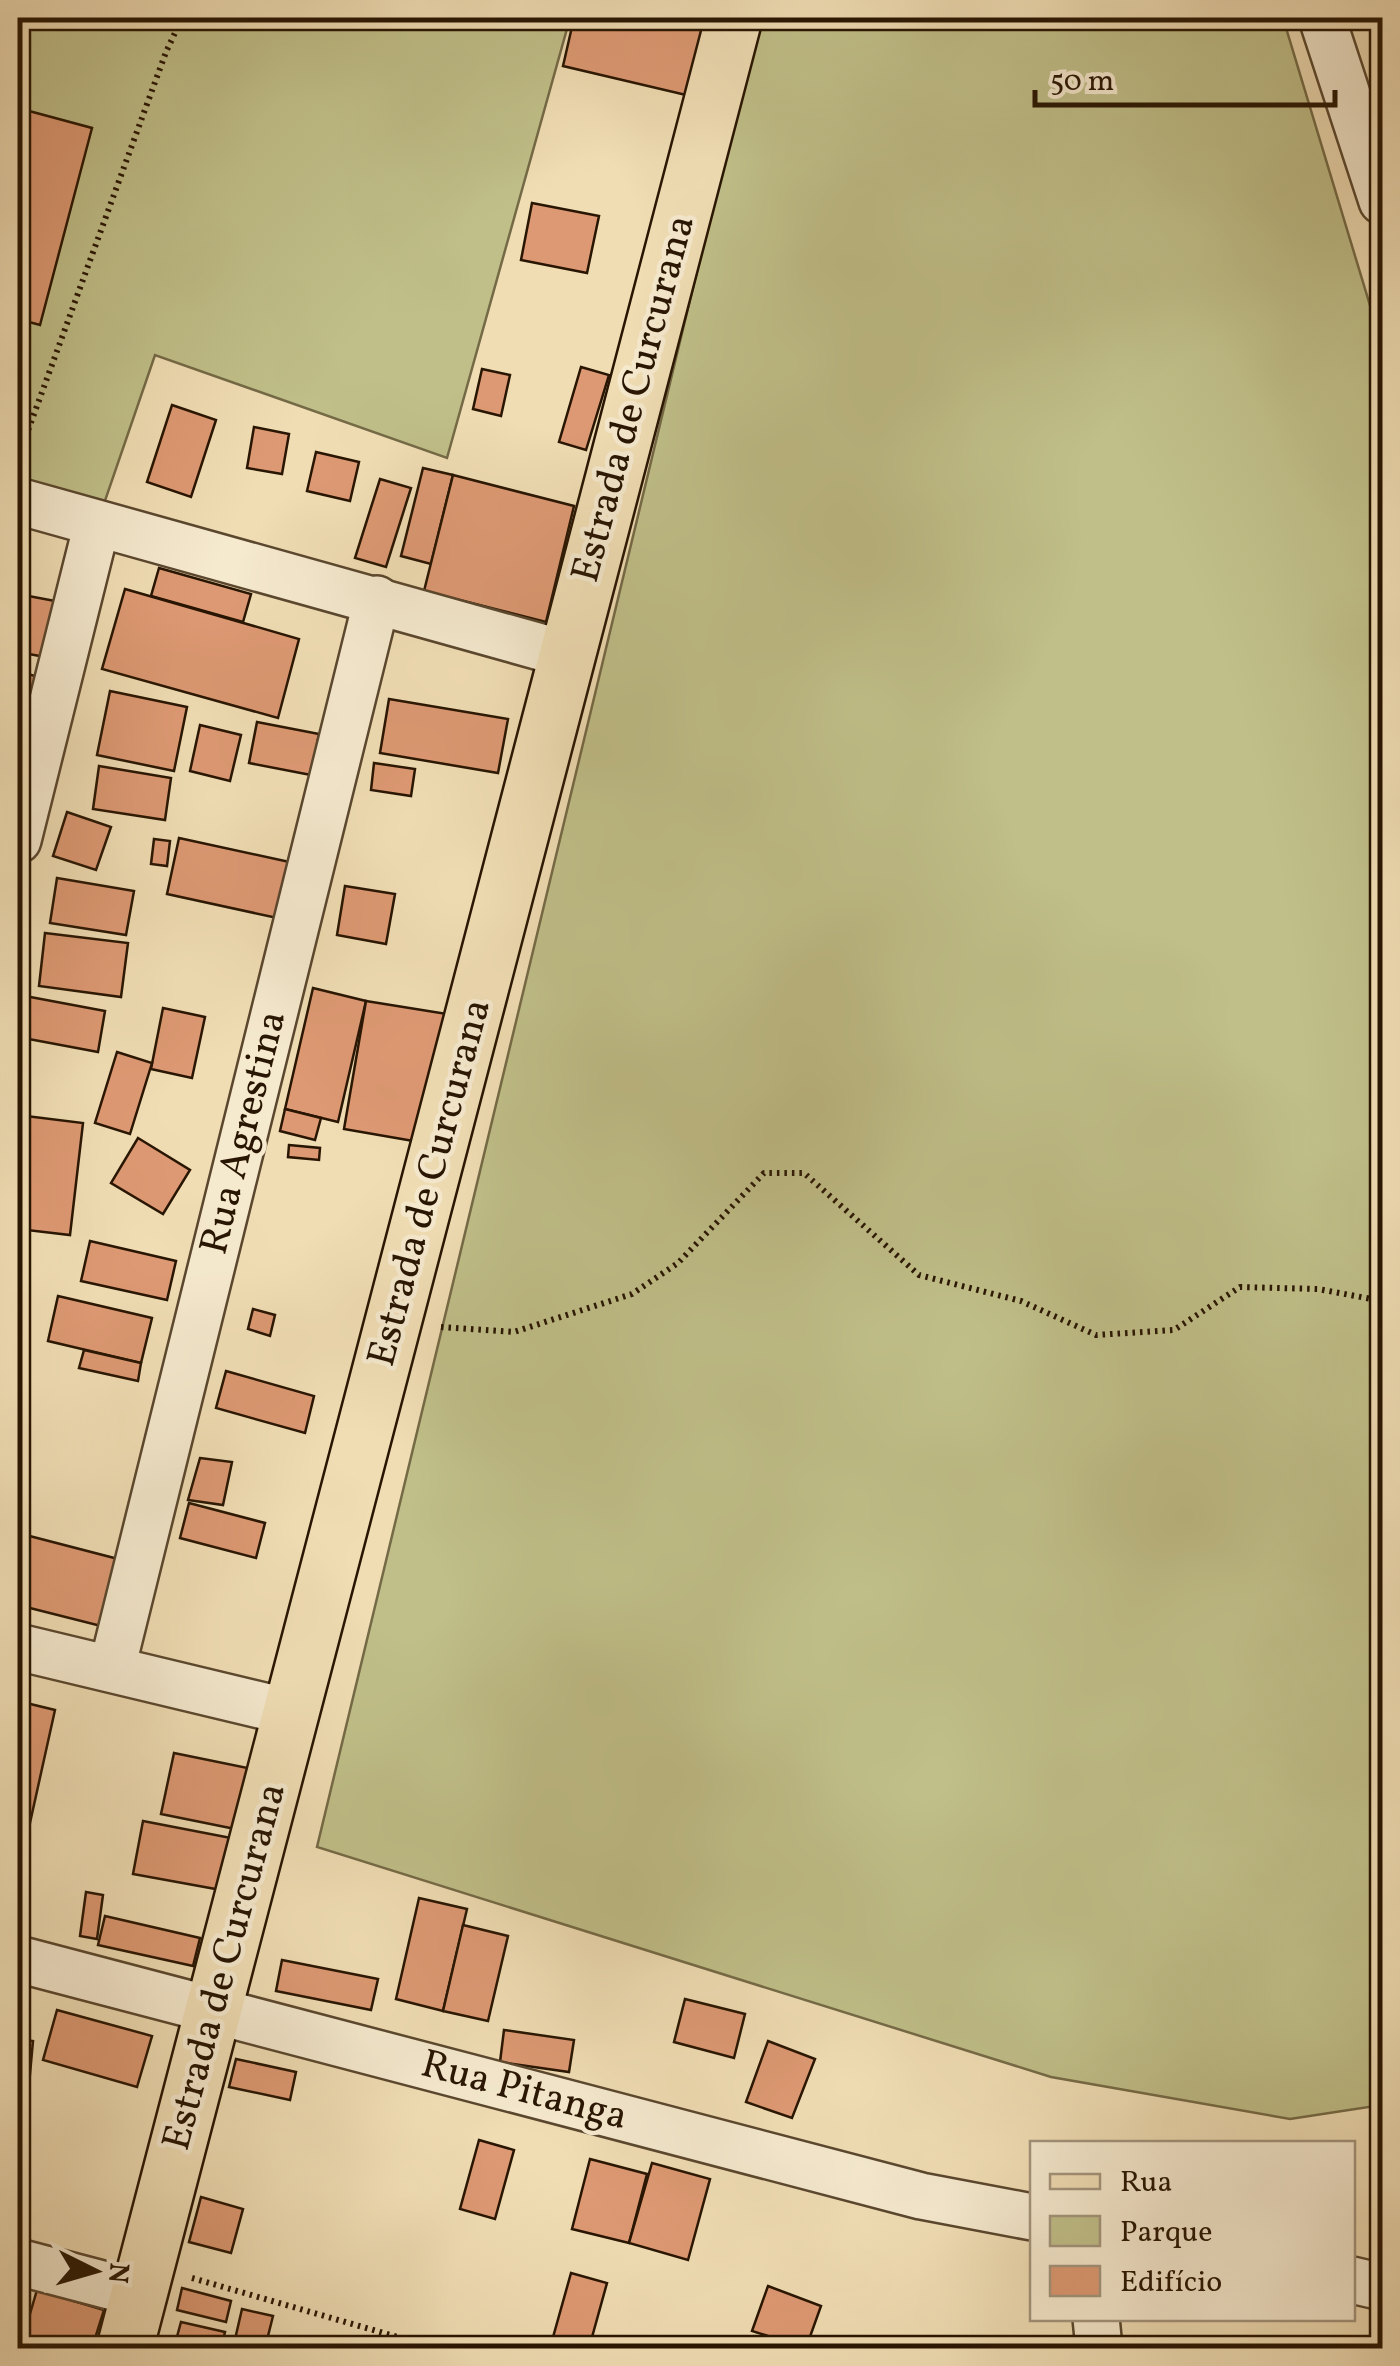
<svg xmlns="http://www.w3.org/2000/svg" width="1400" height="2366" font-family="Vollkorn,serif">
<rect width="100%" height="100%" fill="#f0ddb4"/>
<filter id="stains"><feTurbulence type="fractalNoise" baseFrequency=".002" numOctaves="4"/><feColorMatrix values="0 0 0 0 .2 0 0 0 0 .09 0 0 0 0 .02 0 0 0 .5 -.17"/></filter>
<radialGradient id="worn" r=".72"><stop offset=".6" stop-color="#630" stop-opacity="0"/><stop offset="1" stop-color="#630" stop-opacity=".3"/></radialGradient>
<g fill="#c0bf89" stroke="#746a46" stroke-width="2.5">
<path d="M18,18H570L447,458L155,355L97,524L18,500Z"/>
<path d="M758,18H1283L1382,345V2105L1290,2119L1051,2077L317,1847Z"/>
</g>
<g fill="#dd9973" stroke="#281502" stroke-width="2.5">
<path d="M574,18H675L703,24L686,95L563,66Z"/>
<path d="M18,108L92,128L40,325L18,319Z"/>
<path d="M532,203L599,216L587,273L521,260Z"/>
<path d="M581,367L609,375L586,450L559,442Z"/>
<path d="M482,369L510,375L501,416L473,409Z"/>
<path d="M172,405L216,420L191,497L147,482Z"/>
<path d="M254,427L289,434L282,474L247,468Z"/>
<path d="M316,452L359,462L350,501L307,491Z"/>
<path d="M423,468L453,475L431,564L401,556Z"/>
<path d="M453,475L574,506L546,622L424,591Z"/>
<path d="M380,479L411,488L386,567L355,558Z"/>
<path d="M159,568L251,594L243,622L151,596Z"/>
<path d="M125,589L299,639L278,718L102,669Z"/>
<path d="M18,594L55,601L45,657L18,652Z"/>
<path d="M18,671L45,679L31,731L18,727Z"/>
<path d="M110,691L187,707L174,771L97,755Z"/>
<path d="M389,699L508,719L498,773L380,753Z"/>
<path d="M257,722L319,734L311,775L249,763Z"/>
<path d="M200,725L241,735L230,781L190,771Z"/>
<path d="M374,763L415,769L411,796L371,790Z"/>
<path d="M99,766L171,778L165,820L93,809Z"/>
<path d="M67,812L111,827L96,870L53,856Z"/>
<path d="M179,838L294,863L282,919L167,894Z"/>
<path d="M154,839L170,841L167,866L151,864Z"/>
<path d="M57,878L134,891L126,935L50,923Z"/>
<path d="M345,886L395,894L386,944L337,935Z"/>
<path d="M45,933L128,943L121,997L39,986Z"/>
<path d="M313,988L366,1001L338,1122L285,1109Z"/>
<path d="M25,996L105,1011L98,1052L18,1037Z"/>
<path d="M366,1001L447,1014L425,1143L344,1129Z"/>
<path d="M163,1008L205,1017L192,1078L151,1069Z"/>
<path d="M117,1052L152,1063L130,1134L95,1123Z"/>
<path d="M285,1109L321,1118L315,1140L280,1131Z"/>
<path d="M18,1115L83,1123L70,1235L18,1229Z"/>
<path d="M138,1138L190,1170L163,1214L111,1183Z"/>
<path d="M289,1145L320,1148L319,1160L288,1157Z"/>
<path d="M90,1241L176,1261L167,1300L81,1281Z"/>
<path d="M58,1296L152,1318L141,1363L48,1341Z"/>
<path d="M253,1309L275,1315L270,1336L248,1329Z"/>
<path d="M84,1350L141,1363L138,1381L79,1368Z"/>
<path d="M226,1371L314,1396L305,1433L216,1408Z"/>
<path d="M200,1458L232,1462L223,1505L188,1500Z"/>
<path d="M189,1503L265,1523L256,1558L180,1538Z"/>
<path d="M18,1533L118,1559L101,1626L18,1605Z"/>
<path d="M18,1701L55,1710L18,1877Z"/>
<path d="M174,1753L257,1770L245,1831L161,1814Z"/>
<path d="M143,1821L231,1838L221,1890L133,1874Z"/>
<path d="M86,1892L103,1895L97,1939L80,1936Z"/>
<path d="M419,1898L467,1909L443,2011L396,1999Z"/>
<path d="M105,1916L200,1938L193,1966L98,1945Z"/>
<path d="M463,1925L508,1936L488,2021L443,2011Z"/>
<path d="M282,1960L378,1979L371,2010L276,1991Z"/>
<path d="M685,1999L745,2014L734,2058L674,2042Z"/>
<path d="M57,2010L152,2036L137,2087L43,2060Z"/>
<path d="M504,2030L574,2040L569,2072L500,2062Z"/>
<path d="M18,2039L33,2041L28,2096L18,2095Z"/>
<path d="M768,2041L815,2059L792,2118L746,2102Z"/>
<path d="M236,2059L296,2072L290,2100L229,2087Z"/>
<path d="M479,2140L514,2150L495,2219L460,2209Z"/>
<path d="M590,2159L647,2174L629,2243L572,2229Z"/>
<path d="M652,2163L710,2179L688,2260L629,2243Z"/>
<path d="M201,2197L243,2209L231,2253L189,2242Z"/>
<path d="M571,2273L607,2283L589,2348H550Z"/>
<path d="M768,2286L821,2306L806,2348L752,2331Z"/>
<path d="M182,2288L231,2301L226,2322L177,2310Z"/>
<path d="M37,2290L104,2310L92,2348H47L22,2341Z"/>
<path d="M242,2309L273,2316L265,2348H233Z"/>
<path d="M181,2322L225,2332L221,2348H197L175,2344Z"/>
<path d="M22,2341L47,2348H19Z"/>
</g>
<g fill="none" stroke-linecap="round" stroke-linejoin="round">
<defs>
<g id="street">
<path d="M1322,18L1382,201"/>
<path d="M18,501L569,655"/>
<path d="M18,840L97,524"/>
<path d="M18,1647L293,1713"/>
<path d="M112,1668L377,599"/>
<path d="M18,1959L921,2196L1032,2217"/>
<path d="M18,2262L140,2294"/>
<path d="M1352,2280L1382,2287"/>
<path d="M1096,2318L1099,2348"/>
</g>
<path id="primary" d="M125,2348L734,18"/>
</defs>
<use href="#street" stroke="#5a472e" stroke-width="50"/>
<use href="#primary" stroke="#281502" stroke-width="60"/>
<g stroke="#281502" stroke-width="6" stroke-dasharray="2.5 5" stroke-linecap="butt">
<path d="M18,458L166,52L182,18"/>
<path d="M441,1327L514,1332L632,1294L678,1263L764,1173H804L919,1275L1021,1301L1096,1335L1174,1330L1240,1287L1318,1289L1382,1301"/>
<path d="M192,2278L436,2348"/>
</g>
<use href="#street" stroke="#f5e9ce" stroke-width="45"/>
<use href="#primary" stroke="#f0ddb4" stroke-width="55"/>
</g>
<g text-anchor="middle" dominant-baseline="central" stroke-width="9" stroke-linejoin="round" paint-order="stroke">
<g font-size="40" fill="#281502" stroke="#f5e9ce">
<text transform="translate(635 399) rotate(-75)">Estrada de Curcurana</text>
<text transform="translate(245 1133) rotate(-76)">Rua Agrestina</text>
<text transform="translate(431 1183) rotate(-75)">Estrada de Curcurana</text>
<text transform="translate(226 1967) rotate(-75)">Estrada de Curcurana</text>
<text transform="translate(524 2092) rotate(15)">Rua Pitanga</text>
</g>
</g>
<rect width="1400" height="2366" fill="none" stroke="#f0ddb4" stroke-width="60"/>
<rect x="20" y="20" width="1360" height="2326" fill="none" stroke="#281502" stroke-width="5"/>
<rect x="30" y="30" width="1340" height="2306" fill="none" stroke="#281502" stroke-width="2.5"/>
<rect x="1030" y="2141" width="325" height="180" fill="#f5e9ce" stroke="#a3947c" stroke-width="2.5"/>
<rect x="1050" y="2174" width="50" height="15" fill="#f0ddb4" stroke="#a3947c" stroke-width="2.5"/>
<text x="1120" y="2191" font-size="30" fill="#281502">Rua</text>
<rect x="1050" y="2216" width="50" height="30" fill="#c0bf89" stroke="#a3947c" stroke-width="2.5"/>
<text x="1120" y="2241" font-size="30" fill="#281502">Parque</text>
<rect x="1050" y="2266" width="50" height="30" fill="#dd9973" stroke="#a3947c" stroke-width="2.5"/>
<text x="1120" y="2291" font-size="30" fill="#281502">Edifício</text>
<g transform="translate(95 2271) rotate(95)" stroke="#f5e9ce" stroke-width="8" paint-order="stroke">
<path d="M0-8L18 38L0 25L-18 38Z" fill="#281502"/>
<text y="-15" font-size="28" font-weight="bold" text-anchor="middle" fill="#281502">N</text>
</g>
<path d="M1035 90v15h300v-15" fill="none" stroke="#281502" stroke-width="5"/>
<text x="1050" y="90" font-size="30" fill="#281502" stroke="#f5e9ce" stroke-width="8" paint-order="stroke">50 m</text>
<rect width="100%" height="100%" filter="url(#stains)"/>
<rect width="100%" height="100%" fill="url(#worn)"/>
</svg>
